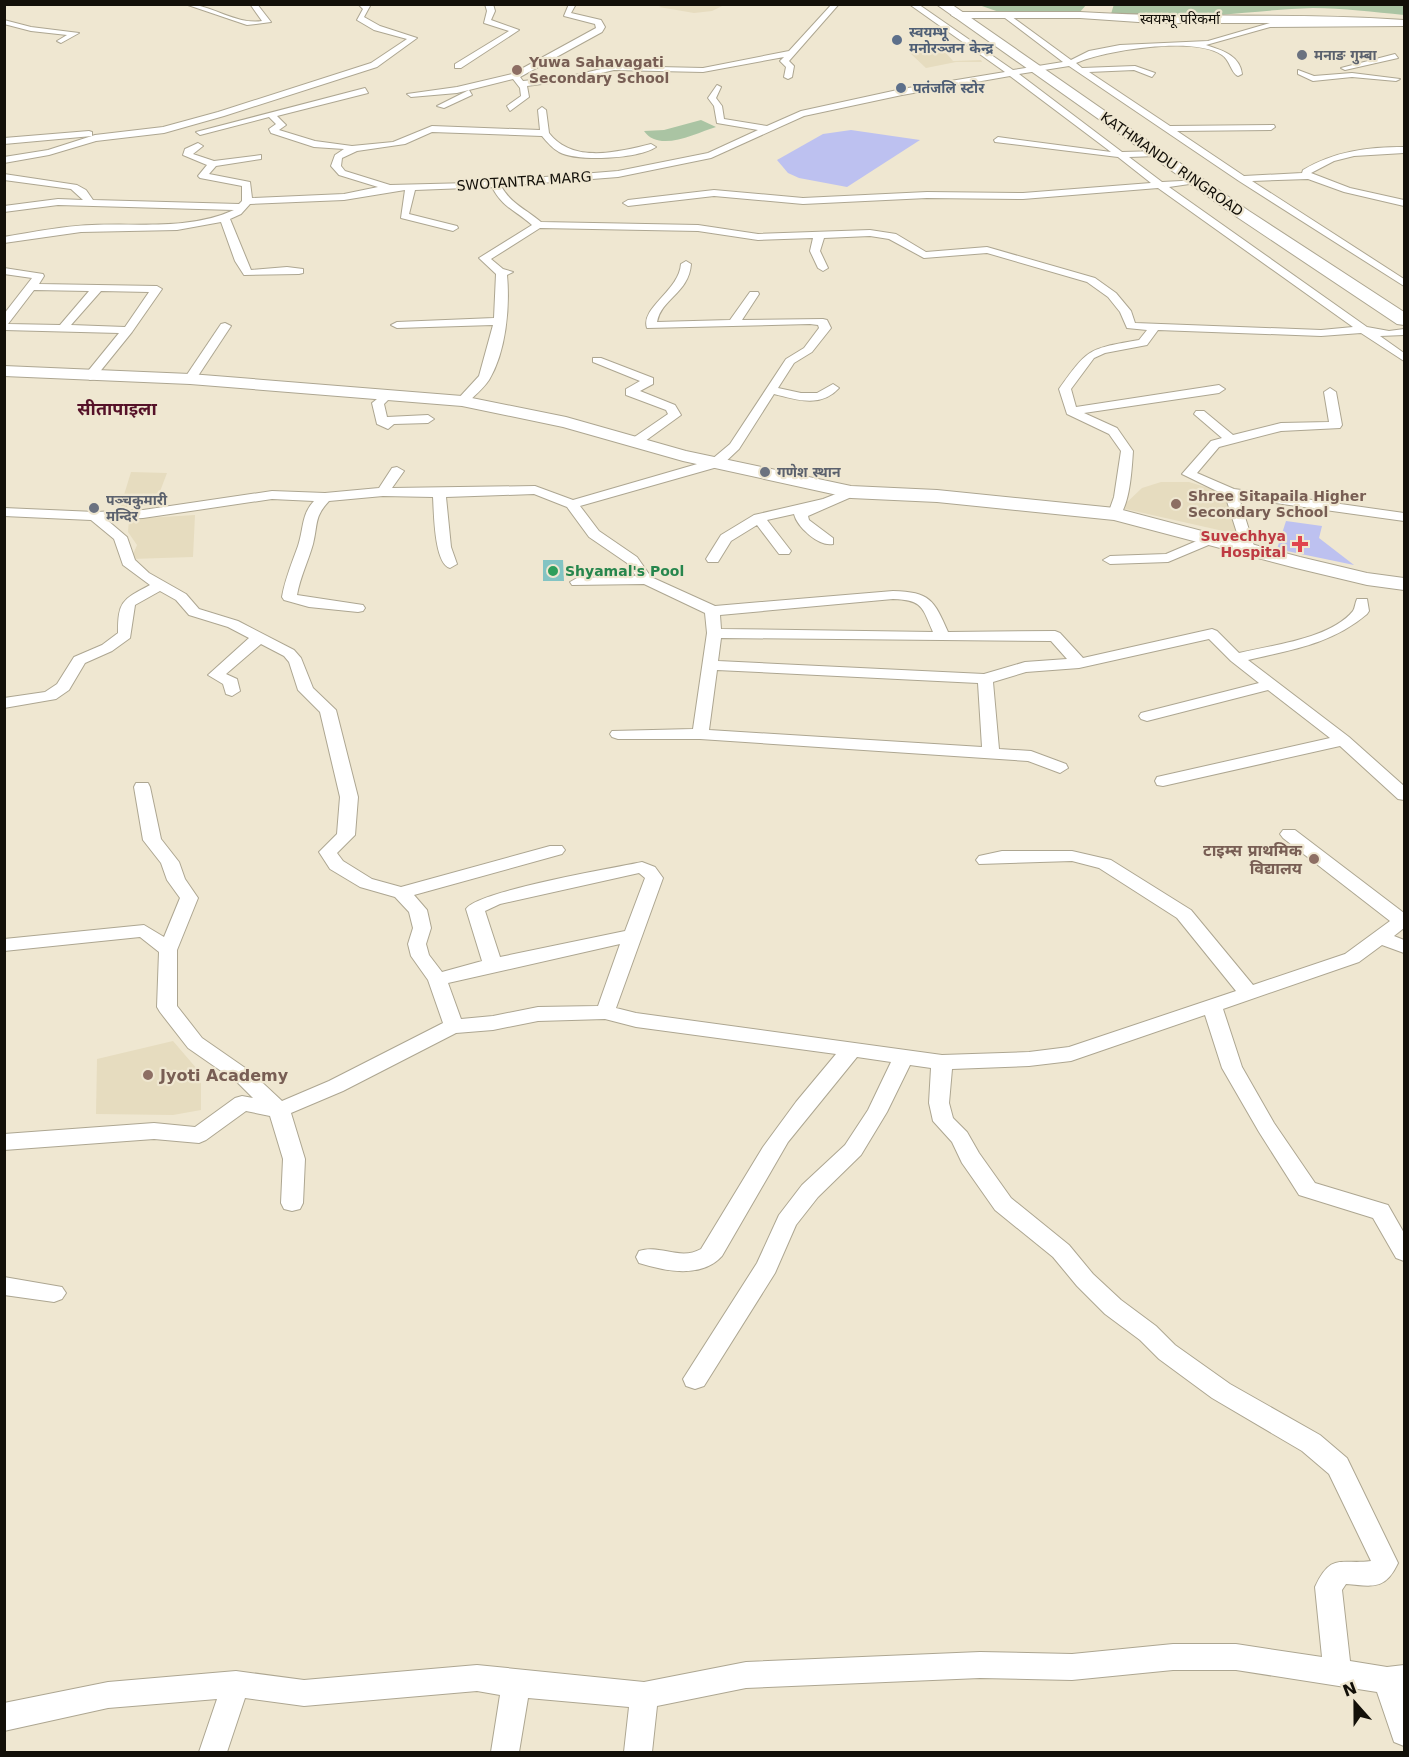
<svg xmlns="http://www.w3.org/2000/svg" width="1409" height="1757" font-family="'DejaVu Sans','Noto Sans Devanagari',sans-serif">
<rect width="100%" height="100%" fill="#efe7d1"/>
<g fill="#e6dcbf">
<path d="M665,4H724V5L712,11L694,13L659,7Z"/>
<path d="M910,53H946L953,61L981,60L982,62H956L926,68Z"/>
<path d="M131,472L167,473L159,494L165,496V504L120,508Z"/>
<path d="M1161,482H1189L1229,494L1226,501L1239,530L1232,533L1121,508L1142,488Z"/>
<path d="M195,515L193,557L131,559L137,545L128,532L129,519Z"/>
<path d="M173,1041L197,1069L201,1082V1110L173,1115L96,1114L97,1059Z"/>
</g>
<g fill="#aac4a3">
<path d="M1114,4L1404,5V15C1374,12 1343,8 1313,8C1245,10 1178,24 1111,14Z"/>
<path d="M979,5H1086L1080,12L1002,13Z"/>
<path d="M701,120L716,127C696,133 659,153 644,131L664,130Z"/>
</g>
<path fill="#83c4c3" d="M543,560H563L564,581H543Z"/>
<g fill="#bdc1f0">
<path d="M851,130L920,140L847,187L799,178L788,173L777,160L823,134Z"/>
<path d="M1286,521L1322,526L1319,538L1354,565L1277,549Z"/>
</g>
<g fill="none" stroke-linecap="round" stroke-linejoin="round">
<defs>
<g id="minor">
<path d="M185,4C211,4 235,25 262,21L250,4H257L271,22L247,25Z"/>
<path d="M358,4L370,6L364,17L380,26L417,38L377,67L224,116L164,133L96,141L49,155L4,163V157L48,150L95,135L163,127L218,112L371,63L407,39L374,30L357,20L363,9Z"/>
<path d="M485,4H493L495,11L491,20L519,30L461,68H455V64L509,31L484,23L487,11Z"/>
<path d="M569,4H576L571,13L601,20L605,27L602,32L520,77L523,81L571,76L614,66L703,68L789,51L832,4H839L789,61L794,66L792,77L788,79L784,77L786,67L780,61L784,57L703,72L614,70L571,80L527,86L529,97L510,111L507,106L521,96L520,88L513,79L457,93L411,97L407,94L457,87L512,74L596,28L595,24L564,16Z"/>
<path d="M909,4H918L1013,70L1063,62L1005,18L1008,14L1071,60L1089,51L1120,45L1208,41L1270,23L1404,22V26L1270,27L1206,45C1221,50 1240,55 1242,74L1238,76C1231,73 1230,60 1222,55C1195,36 1106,50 1076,63L1082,68L1135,66L1155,73L1152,77L1134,70L1089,72L1170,126L1274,125L1275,127L1271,130L1177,131L1244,176L1302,173L1303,170C1335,151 1368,147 1404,147V153L1354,156L1334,161L1311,173L1350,188L1404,200V206L1344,192L1308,179L1252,181L1404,279V286L1239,181L1069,66L1019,74L1122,152L1160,151L1162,153L1157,156L1129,157L1162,182L1201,180L1203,182L1169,187L1367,327L1389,331L1404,329V335L1380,336L1404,353V361L1361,333L1321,336L1158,330L1147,345L1105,353L1094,358L1071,389L1076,407L1219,385L1225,389L1219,393L1084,413L1117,428L1133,451C1132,465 1130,514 1115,518L1108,514L1114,497L1121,451L1109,434L1067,414L1059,389C1089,347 1089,349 1139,340L1147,330L1127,328L1120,312L1108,297L1087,282L987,253L924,258L889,239L870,236L824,238L820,251L828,268L823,271L818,268L810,251L813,238L758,240L698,231L540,228L491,259L503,269L513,272L507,275C510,307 506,352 489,380C483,389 474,396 466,404L462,405L456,401L479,376L493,325L397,328L391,325L397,322L494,318L496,274L479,258L532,225C515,210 503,208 492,187L415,190L409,214L457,226L458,228L453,231L401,218L405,190L344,200L250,204L241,214L230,219L251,270L287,267L303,269V273L299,274L244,275L235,261L221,222L177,230L81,232L4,243V237C33,232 63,226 92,225C140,223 190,230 234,210L58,205L4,212V206L58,199L83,200L71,189L4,180V174L77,185L86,190L93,200L239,204L242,201V186L200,178L198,176L207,165L183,155L185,149L198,143L203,146L193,154L214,161L261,155V159L216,166L209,174L250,182L252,198L344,194L378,187L339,175L331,166L335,155L344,149L314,147L271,133L269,129L276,124L269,117L200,135L196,132L365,88L368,93L277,116L286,125L279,130L315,141L352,146L393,142L432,126L540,130L538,110L542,107L546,110L549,133C573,164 618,152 651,144L656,147C638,159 578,162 559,152C552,148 547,142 542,136L432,132L405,144L357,151L342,158L341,166L345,171L390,185L470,183L618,171L708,153L758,130L717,123L714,106L708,98L717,85L721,87L716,98L722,106L724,119L767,126L801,111L902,89L1005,72ZM1010,76L1111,152L998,137L994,140L995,142L1118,157L1151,183L1023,193L927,192L803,198L714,190L628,200L623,203L628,206L714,196L803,204L927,198L1023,199L1158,188L1353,327L1321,330L1135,323L1131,311L1116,293L1095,278L987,247L926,252L896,234L870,230L758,234L698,225L541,222C526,209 511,204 501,186L618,177L711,158L804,116L902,95Z"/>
<path d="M4,20L31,27L79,33L61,43L57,41L67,35L31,31L4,24Z"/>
<path d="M1395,54L1398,58L1345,70L1341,68Z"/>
<path d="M1298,70L1314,76L1352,73L1400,79L1396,81L1352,77L1313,81L1298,74Z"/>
<path d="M469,90L472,95L444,108L437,106Z"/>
<path d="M89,131L92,132V136L4,144V138Z"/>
<path d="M686,261L691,264C689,293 661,299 657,322L730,320L750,292H758L759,294L742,320L823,319L827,320L831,328L812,352L794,363L778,388L801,393H817L833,384L839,388C821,408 797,400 774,394L739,449L721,466L580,506L599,531L637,557L651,577L715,606L893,591C930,592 934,600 948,632L1055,631L1060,633L1083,658L1212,629L1217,631L1239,653C1272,645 1330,639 1353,611C1355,608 1355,603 1357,599H1367L1369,611L1367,614C1332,644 1291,650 1248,660L1349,737L1404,786V800L1398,799L1340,746L1163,786L1157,785L1155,781L1157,777L1330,738L1268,690L1147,721L1141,719L1139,716L1141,713L1259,683L1231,661L1209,639L1079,668L1026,672L993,682L999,749L1031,751L1066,764L1068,768L1060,773L1028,761L700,739H618L612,737L610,734L612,731L693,729L707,633L705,613L644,584L572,585L570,582L577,578L636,576L627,563L589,537L567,507L534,494L446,497L451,547L457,564L450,568C434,564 434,512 433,497L383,496L329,501C314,517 318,524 313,544C308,562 300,577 297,595L363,605L365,608L363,611L358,612L309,607L284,600L282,597C285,579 292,563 298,546C304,528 301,515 314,501L272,499L143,518L107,520L127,537L135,560L149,573L186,594L199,609L238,621L294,650L301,658L313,688L336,710L358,797L355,835L337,853L343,861L372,879L401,887L550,846H562L565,850L562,854L414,895L427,910L431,928L426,944L429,955L442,972L482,961L466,909C477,891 614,868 642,862L655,867L663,878L616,1008L636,1013L942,1055L1029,1052L1069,1047L1236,991L1177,918L1099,868L1072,861L979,864L976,860L979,856L1002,851H1072L1111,860L1191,910L1253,985L1345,954L1390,921L1283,838L1280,834L1283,830H1295L1404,913V928L1394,936L1404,940V953L1382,945L1359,962L1223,1009L1242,1067L1274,1123L1315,1183L1388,1205L1404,1233V1261L1396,1258L1373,1218L1299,1195L1259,1132L1222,1068L1205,1015L1071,1061L1029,1066L952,1069L949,1103L953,1118L967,1132L979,1153L1011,1198L1069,1245L1093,1274L1121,1300L1156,1326L1175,1345L1230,1384L1320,1435L1347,1458L1398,1563C1385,1591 1372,1586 1346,1584L1342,1590L1350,1661L1387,1667L1404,1665V1746L1394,1742L1377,1692L1236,1670H1173L1072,1680L980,1678L746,1688L657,1706L652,1752H624L629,1707L528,1698L519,1752H491L500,1695L477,1691L304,1706L245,1698L227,1752H199L217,1699L108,1708L4,1731V1703L108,1682L236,1671L304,1680L477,1665L644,1682L746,1662L980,1652L1072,1654L1173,1644H1236L1322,1657L1315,1587C1331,1552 1341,1565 1371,1561L1329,1474L1302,1451L1212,1398L1159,1359L1140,1340L1105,1314L1077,1286L1053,1257L995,1210L962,1163L952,1142L933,1121L929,1103L931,1068L910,1065L887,1112L861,1155L818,1197L796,1225L775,1273L704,1386L695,1389L686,1386L683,1379L757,1263L779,1215L802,1185L845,1145L868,1110L891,1062L857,1057L788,1142L722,1256C701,1279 665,1271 639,1263L636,1257L639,1251C660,1244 680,1261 701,1249L763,1147L796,1102L836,1054L636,1027L605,1019L538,1021L493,1030L456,1033L343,1091L291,1113L305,1159L303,1203L300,1209L292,1211L284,1209L281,1203L283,1159L270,1116L246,1111L206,1140L199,1143L154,1139L4,1150V1134L154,1123L195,1127L235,1098L242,1096L253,1098L237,1082L188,1048L160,1012L157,1007L159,952L140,937L4,951V939L144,925L164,937L180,898L167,880L161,863L143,840L134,787L136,783H148L150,787L161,839L179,862L185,879L198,898L177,950V1006L202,1038L251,1072L282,1101L329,1081L443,1023L428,980L411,956L408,944L413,928L409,912L395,897L360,887L330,869L319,852L337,834L340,797L320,712L298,690L289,662L284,656L261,644L226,674L237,679L240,691L232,696L226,694L223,684L208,675L249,638L228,627L189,615L176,600L160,591L135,605L130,638L112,651L85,663L69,690L56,699L4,708V698L45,692L57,684L74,657L102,645L118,633C118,601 122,600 150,585L123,565L114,539L91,520L4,516V508L95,512L143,510L272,491L325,493L379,488L392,468L397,467L404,471L392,488L535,486L573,500L711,460L730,444L786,359L804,348L819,328L818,325L810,324L647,328C640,308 679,291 681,264ZM893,599C923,600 922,607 933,632L721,629L720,615ZM721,638L1051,641L1067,659L1025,662L984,674L718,661ZM717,670L978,683L982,747L709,730ZM639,873L645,878L625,931L500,957L485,911L500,904ZM620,944L598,1006L538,1007L493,1016L461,1019L448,983Z"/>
<path d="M4,268L43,274L44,276L39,284L157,286L162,289L132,332L94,379L90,380L84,376L119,333L4,330V314L32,278L4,274ZM34,290L89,291L60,325L8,324ZM101,291L149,292L125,327L71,325Z"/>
<path d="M225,323L231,326L196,379L186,382L184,379L221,324Z"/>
<path d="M593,358H601L653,378V384L640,391L675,405L681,415L641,444H633V438L668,414L666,410L626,395V389L640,381L593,362Z"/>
<path d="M1330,388L1336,392L1342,425L1340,428L1281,431L1219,447L1197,473L1234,489L1404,513V521L1239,498L1255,549L1253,552H1243L1225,495L1182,474L1211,441L1222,438L1194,414L1196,411H1204L1233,435L1281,423L1329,422L1324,392Z"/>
<path d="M387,391L393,395L384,404L387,417L428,415L434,419L428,423L394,424L388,429L377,424L372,403Z"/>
<path d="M851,488L858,492L856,495L808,516L809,520L833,538V544C819,547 797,527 794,514L767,520L791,551L789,554H779L757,525L731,541L718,562H708L706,559L721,535L754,515L823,499Z"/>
<path d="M1213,534L1220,538L1218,541L1168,562L1110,564L1103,560L1110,556L1166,554Z"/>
<path d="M4,1277L62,1287L66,1293L62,1299L54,1302L4,1295Z"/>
</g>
<g id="secondary">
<path d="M1080,12C1188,19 1296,12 1404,20V26L1362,23H1153L1080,18H956L951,15L956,12Z"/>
<path d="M4,366L190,374L462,396L566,417L686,451L851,486L937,490L1115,508L1300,557L1367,573L1404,578V590L1367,585L1296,568L1114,520L937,502L851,498L683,461L563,427L462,406L190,384L4,376Z"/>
</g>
<path id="trunk" d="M936,4H951L1249,211L1404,312V325L1397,324L1237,217Z"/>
</defs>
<use href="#minor" stroke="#ada691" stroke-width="2"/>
<use href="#secondary" stroke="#ada691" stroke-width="2"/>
<use href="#trunk" stroke="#ada691" stroke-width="2"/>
<use href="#minor" fill="#fff" fill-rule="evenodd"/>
<use href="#secondary" fill="#fff" fill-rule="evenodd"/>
<use href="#trunk" fill="#fff" fill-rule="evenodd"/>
</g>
<g fill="#5c6f8a" stroke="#efe7d1" stroke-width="2">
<circle cx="897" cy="40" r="6"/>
<circle cx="901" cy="88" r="6"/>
</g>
<g fill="#6b7280" stroke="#efe7d1" stroke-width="2">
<circle cx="1302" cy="55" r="6"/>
<circle cx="765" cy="472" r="6"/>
<circle cx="94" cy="508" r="6"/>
</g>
<g fill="#8d6e63" stroke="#efe7d1" stroke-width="2">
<circle cx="517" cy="70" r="6"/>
<circle cx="1176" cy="504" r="6"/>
<circle cx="1314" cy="859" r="6"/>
<circle cx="148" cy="1075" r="6"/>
</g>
<path fill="#e0444e" stroke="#efe7d1" stroke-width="2" d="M1297 535h6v6h6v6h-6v6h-6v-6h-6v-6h6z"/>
<circle fill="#2e9e5b" stroke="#efe7d1" stroke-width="2" cx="553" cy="571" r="6"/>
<g text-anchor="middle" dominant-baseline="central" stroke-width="4.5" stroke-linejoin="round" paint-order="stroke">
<g font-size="14" fill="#131009" stroke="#efe7d1">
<text x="1180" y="19">स्वयम्भू परिकर्मा</text>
<text transform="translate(1172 164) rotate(35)">KATHMANDU RINGROAD</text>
<text transform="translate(524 181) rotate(-4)">SWOTANTRA MARG</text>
</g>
<g font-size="14" font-weight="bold" fill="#4e5e75" stroke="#efe7d1" text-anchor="start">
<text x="909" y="32">स्वयम्भू<tspan x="909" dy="16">मनोरञ्जन केन्द्र</tspan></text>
<text x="913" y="88">पतंजलि स्टोर</text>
</g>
<g font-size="14" font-weight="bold" fill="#5b616d" stroke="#efe7d1" text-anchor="start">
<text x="1314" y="55">मनाङ गुम्बा</text>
<text x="777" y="472">गणेश स्थान</text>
<text x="106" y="500">पञ्चकुमारी<tspan x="106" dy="16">मन्दिर</tspan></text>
</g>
<g font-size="14" font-weight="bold" fill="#785e54" stroke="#efe7d1" text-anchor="start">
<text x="529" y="62">Yuwa Sahavagati<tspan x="529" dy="16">Secondary School</tspan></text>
<text x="1188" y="496">Shree Sitapaila Higher<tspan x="1188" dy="16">Secondary School</tspan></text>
</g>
<g font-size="14" font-weight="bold" fill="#be3a42" stroke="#efe7d1" text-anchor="end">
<text x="1286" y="536">Suvechhya<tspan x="1286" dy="16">Hospital</tspan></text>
</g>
<g font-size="14" font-weight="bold" fill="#27864d" stroke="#efe7d1" text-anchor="start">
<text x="565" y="571">Shyamal's Pool</text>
</g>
<g font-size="16" font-weight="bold" fill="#785e54" stroke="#efe7d1" text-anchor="end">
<text x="1302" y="850">टाइम्स प्राथमिक<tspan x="1302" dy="18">विद्यालय</tspan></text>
<text x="160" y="1075" text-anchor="start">Jyoti Academy</text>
</g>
<g font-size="18" font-weight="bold" fill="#561229" stroke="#efe7d1">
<text x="117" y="408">सीतापाइला</text>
</g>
</g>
<rect width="1409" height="1757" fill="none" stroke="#131009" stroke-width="12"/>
<g transform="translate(1355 1703) rotate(339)" stroke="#efe7d1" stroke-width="4.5" paint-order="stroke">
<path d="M0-4.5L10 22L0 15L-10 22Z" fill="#131009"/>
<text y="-9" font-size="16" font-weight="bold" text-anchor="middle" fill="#131009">N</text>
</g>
</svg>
